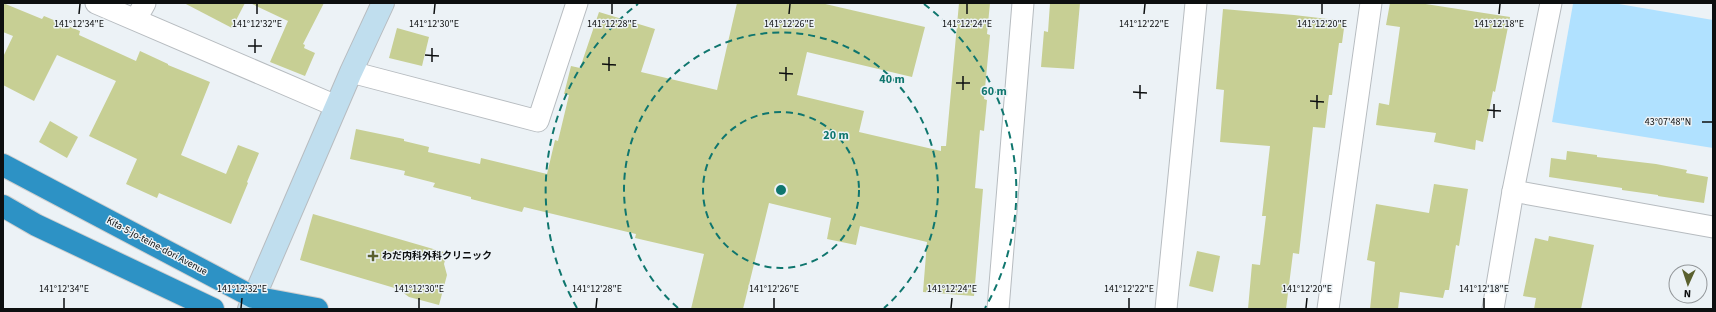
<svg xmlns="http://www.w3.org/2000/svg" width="1716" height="312" font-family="'Source Sans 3','Noto Sans JP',sans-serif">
<rect width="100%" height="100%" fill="#ecf2f6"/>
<path fill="#b0e1ff" d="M1575,3H1613L1713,20V148L1552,122L1573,4Z"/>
<g fill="#c7cf94">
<path d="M3,3L42,19L44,16L80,31L79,35L136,61L140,51L168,64V65L210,82L181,155L226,174L238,145L259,153L247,182L248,183L231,224L159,193L157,198L126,184L137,159L89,136L116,81L57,55L34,101L3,85V57L13,36L3,32Z"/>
<path d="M184,3H245L232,28Z"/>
<path d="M250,3H324L303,44L305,45L304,48L315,53L305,76L270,62L288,21Z"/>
<path d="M737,3H821L925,27L912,77L807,52L797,95L864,111L859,132L941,151V146H946L959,3H990L987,34L990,35L984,99L987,100L984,131L980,130L975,188L983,189L974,296L923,292L927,242L860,226L856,245L827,239L831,218L769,203L743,309H691L704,254L635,238L636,234L524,207L522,212L471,199V197L433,187L435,183L404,175L405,171L350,159L356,129L404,139V141L429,147L428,152L480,164L481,158L547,174L555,140L558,141L569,95L564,94L571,66L580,68L599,12L655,29L641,72L717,90Z"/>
<path d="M1050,3H1080L1074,69L1041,67L1044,31L1048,32Z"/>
<path d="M1390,3H1419L1510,17L1495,92L1493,91L1483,142L1476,140L1475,150L1434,142L1436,133L1376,125L1379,103L1389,105L1400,27L1386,25Z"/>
<path d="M1223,9L1294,15L1345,21L1342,43H1339L1332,95H1329L1325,128L1313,127L1299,254L1293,253L1286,309H1248L1252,264L1260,265L1266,216H1262L1270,146L1220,142L1224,90L1216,89Z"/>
<path d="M397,28L429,37L422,66L389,58Z"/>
<path d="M50,121L78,137L67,158L39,142Z"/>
<path d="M1567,151L1597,155V157L1656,164L1687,170L1686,173L1708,177L1704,203L1658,196V195L1622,190V188L1549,177L1551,158L1566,160Z"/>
<path d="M1434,184L1468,189L1459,246L1456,245L1449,290H1445L1443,298L1400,292L1398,309H1370L1375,262L1367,260L1376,204L1429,213Z"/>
<path d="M313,214L447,253L444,264L447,275L439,305L409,297L398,289L300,260Z"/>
<path d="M1549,236L1594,245L1581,309H1534L1536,298L1523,296L1535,238L1548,241Z"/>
<path d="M1197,251L1220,256L1213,292L1189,286Z"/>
</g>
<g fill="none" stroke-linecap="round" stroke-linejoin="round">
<defs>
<g id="street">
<path d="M96,3L336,106"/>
<path d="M136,19L145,3"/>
<path d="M351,72L538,121L577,3"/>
<path d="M1513,191L1713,227"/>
<path d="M998,309L1023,3"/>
<path d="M1166,309L1196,3"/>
<path d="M1328,309L1371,3"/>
<path d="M1493,309L1513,191L1551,3"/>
</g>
<path id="secondary" d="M249,309L351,72L383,3"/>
<g id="highway">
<path d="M3,165L253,297L317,309"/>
<path d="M3,206L36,225L213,309"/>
</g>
</defs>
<use href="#street" stroke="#b7bcc0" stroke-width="23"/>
<use href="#secondary" stroke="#b7bcc0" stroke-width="24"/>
<use href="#highway" stroke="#cfcfcf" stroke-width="24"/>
<use href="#street" stroke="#fff" stroke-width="21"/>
<use href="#secondary" stroke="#c0deee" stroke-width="22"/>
<use href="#highway" stroke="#2d92c5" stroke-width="22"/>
</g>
<path fill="none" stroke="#0d0f10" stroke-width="1.5" d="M79,14L80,4M257,14V4M434,14L435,4M612,14V4M789,14L790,4M967,14V4M1144,14L1145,4M1322,14V4M1499,14L1500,4M248,46H262M255,53V39M425,55L439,56M432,62V48M602,64L616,65M609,71V57M779,73L793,74M786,81V67M956,83H970M963,90V76M1133,92L1147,93M1140,99V85M1310,101L1324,102M1317,109V95M1487,110L1501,111M1494,118V104M1702,122H1712M64,308V298M241,308L242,298M419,308V298M596,308L597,298M774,308V298M951,308L952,298M1129,308V298M1306,308L1307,298M1484,308V298"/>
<g fill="none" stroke="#0f766e" stroke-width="2" stroke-dasharray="7 5">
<circle cx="781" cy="190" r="78"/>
<path d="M678 308A157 157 0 1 1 884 308"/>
<path d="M577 308A235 235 0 0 1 638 4M924 4A235 235 0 0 1 985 308"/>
</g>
<path fill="#5a602e" stroke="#ecf2f6" stroke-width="1.5" d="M371 250h4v4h4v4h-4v4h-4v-4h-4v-4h4z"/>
<g text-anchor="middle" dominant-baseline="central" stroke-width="3" stroke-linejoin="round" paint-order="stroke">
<g font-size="10" fill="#0d0f10" stroke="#ecf2f6">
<text transform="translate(157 246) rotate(28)">Kita-5-jo-teine-dori Avenue</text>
</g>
<g font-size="10" font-weight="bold" fill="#0d0f10" stroke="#ecf2f6" text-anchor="start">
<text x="382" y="256">わだ内科外科クリニック</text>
</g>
</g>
<g font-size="10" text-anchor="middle" fill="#0d0f10" stroke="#ecf2f6" stroke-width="3" stroke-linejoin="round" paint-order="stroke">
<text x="79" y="27">141°12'34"E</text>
<text x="257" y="27">141°12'32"E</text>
<text x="434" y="27">141°12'30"E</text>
<text x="612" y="27">141°12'28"E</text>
<text x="789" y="27">141°12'26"E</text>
<text x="967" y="27">141°12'24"E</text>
<text x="1144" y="27">141°12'22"E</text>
<text x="1322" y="27">141°12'20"E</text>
<text x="1499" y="27">141°12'18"E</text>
<text x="1668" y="125">43°07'48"N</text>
<text x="64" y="292">141°12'34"E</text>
<text x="242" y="292">141°12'32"E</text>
<text x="419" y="292">141°12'30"E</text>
<text x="597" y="292">141°12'28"E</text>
<text x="774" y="292">141°12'26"E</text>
<text x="952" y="292">141°12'24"E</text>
<text x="1129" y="292">141°12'22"E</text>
<text x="1307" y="292">141°12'20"E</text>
<text x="1484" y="292">141°12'18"E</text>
</g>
<circle cx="781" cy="190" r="6" fill="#0f766e" stroke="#ecf2f6" stroke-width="2"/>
<g font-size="12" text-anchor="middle" font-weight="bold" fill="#0f766e" stroke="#ecf2f6" stroke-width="3" stroke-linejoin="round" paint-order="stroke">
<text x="892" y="83">40 m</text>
<text x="994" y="95">60 m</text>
<text x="836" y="139">20 m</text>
</g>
<rect width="1716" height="312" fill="none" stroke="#0d0f10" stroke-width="8"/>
<g transform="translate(1688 284) rotate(183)"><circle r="19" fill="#ecf2f6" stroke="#93979a"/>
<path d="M0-3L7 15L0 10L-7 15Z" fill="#5a602e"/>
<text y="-6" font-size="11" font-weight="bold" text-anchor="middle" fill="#0d0f10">N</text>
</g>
</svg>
